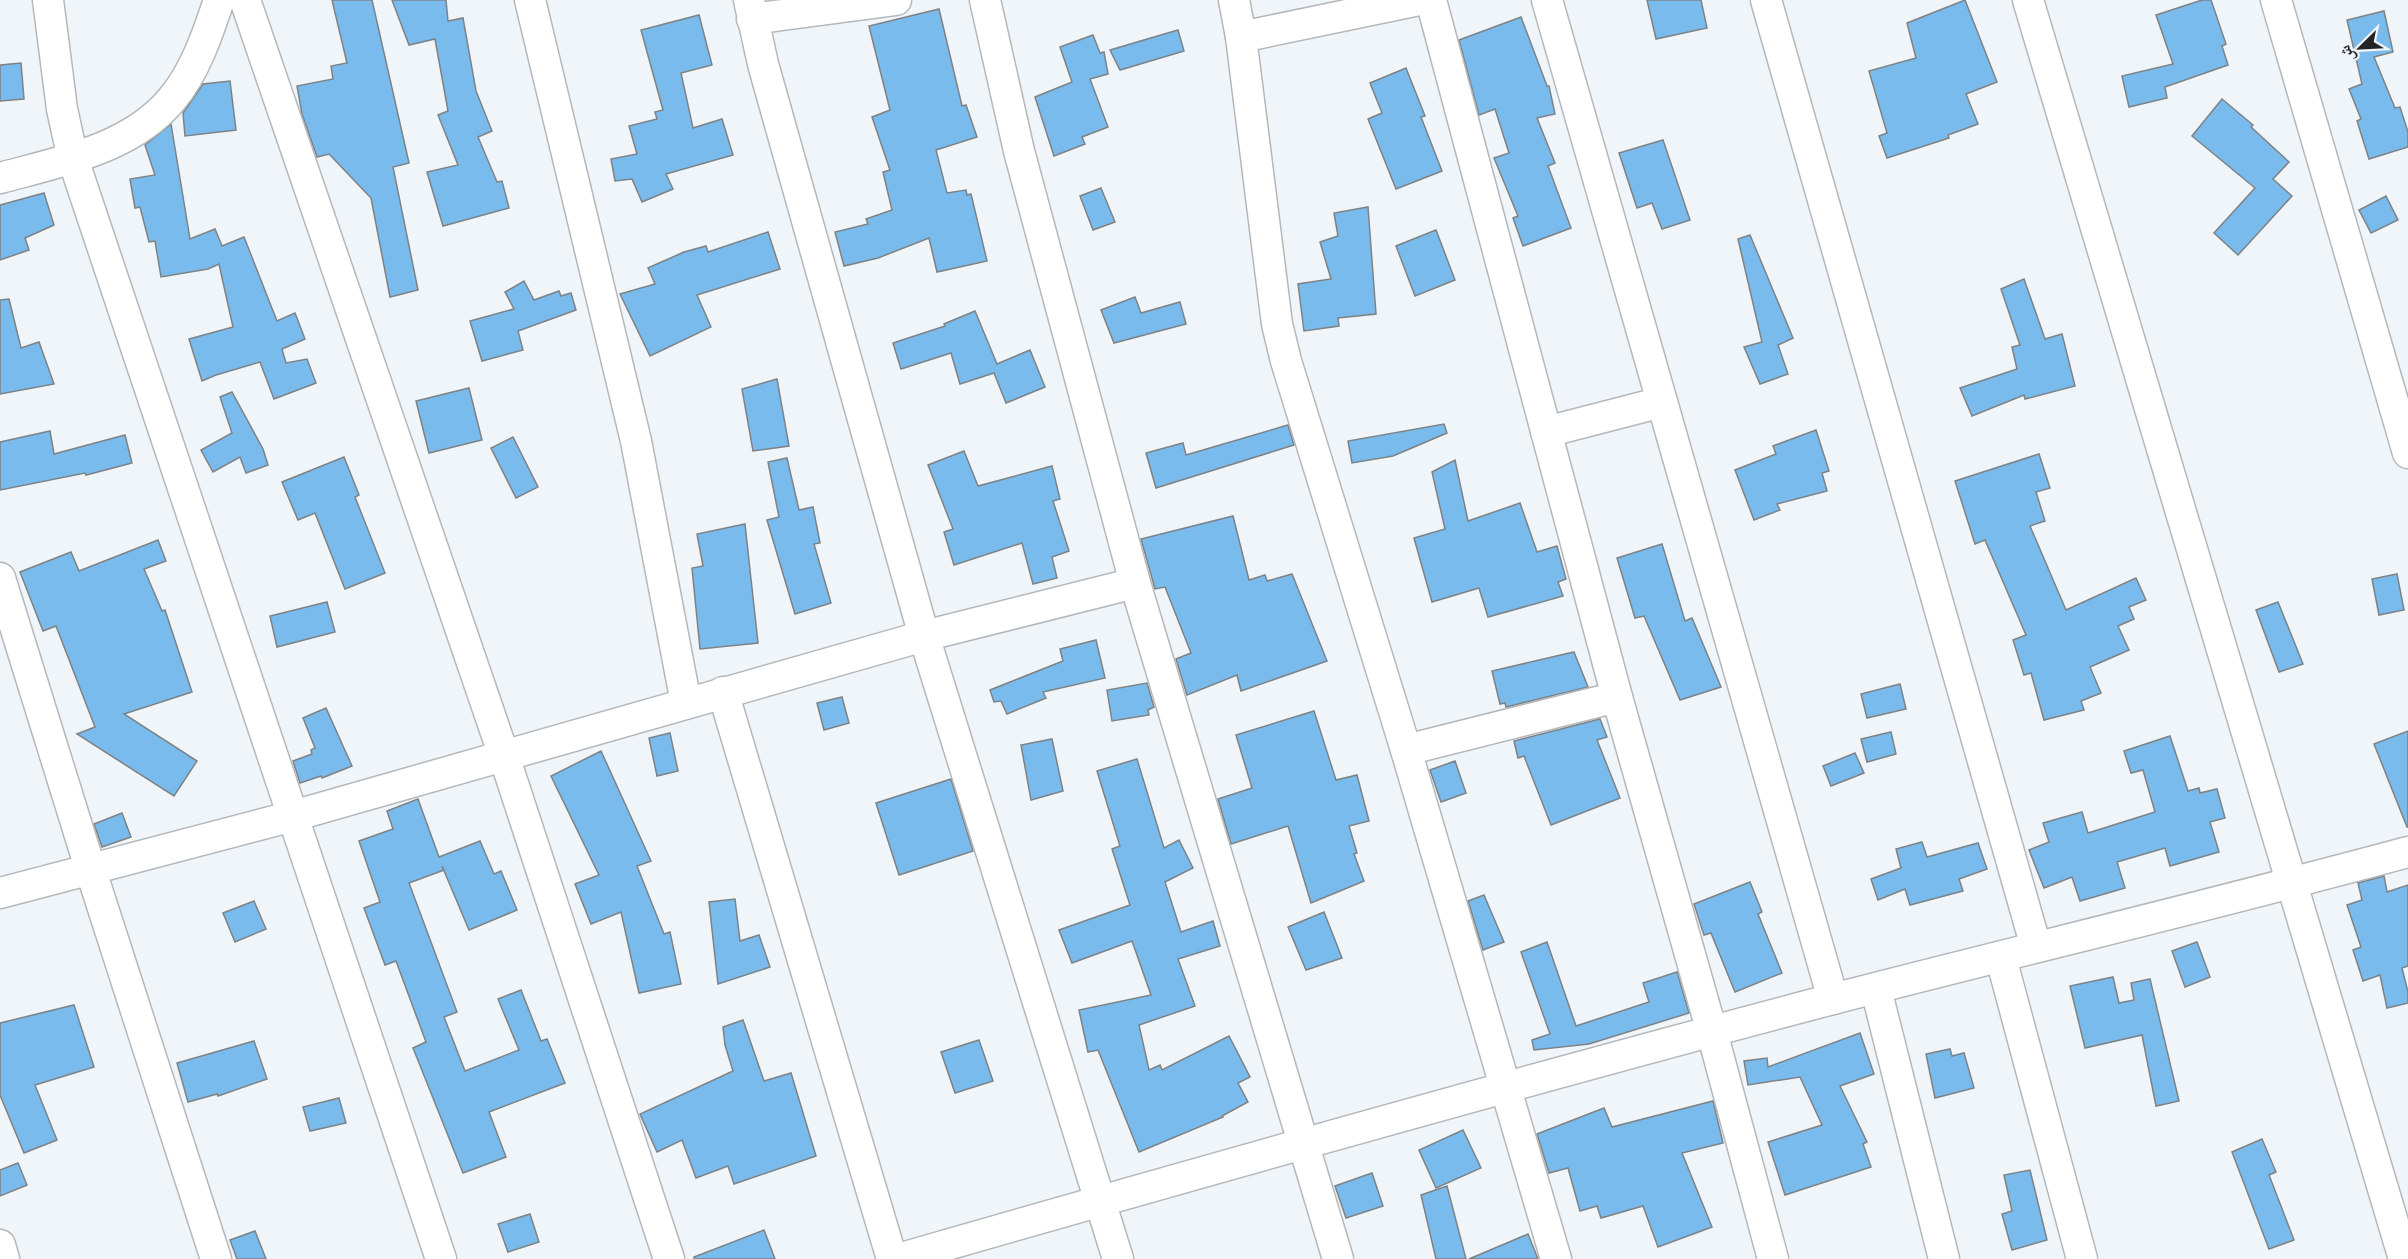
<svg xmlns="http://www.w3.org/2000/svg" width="2408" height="1259" font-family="'Asap Condensed','Noto Naskh Arabic',sans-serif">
<rect width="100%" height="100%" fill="#f0f5f9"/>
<g fill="#7abbee" stroke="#7d8285" stroke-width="1.5">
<path d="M332,0H372L409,163L393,167L418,290L390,297L371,198L329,154L317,157L302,114L297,86L333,79L331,66L347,63Z"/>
<path d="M392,0H446L448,21L463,18L476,91L492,131L478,137L497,182L502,181L509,208L443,226L427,172L458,165L438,115L448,111L435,39L409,45Z"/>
<path d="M1647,0H1701L1707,28L1656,39Z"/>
<path d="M1965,0L1997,82L1966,94L1978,124L1948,135L1949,138L1887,158L1879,136L1887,133L1869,71L1916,58L1907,23Z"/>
<path d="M2202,0H2211L2226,44L2222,46L2228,65L2165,87L2167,98L2129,107L2122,76L2173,64L2156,15Z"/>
<path d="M939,9L962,106L966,105L977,137L936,150L947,193L966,190L967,195L971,194L987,261L937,272L929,238L878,258L844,266L835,232L868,224L866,219L892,210L883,172L890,170L872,117L890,110L869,26Z"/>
<path d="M2384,11L2393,52L2374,57L2395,108L2400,107L2408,132V147L2369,159L2357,121L2361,119L2349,89L2362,84L2347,20Z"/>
<path d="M699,15L712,65L681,73L693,128L722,119L733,155L666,174L673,189L642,202L632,179L615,181L611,159L637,154L629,126L657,119L655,112L663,110L641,30Z"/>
<path d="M1521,17L1547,86H1549L1555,114L1537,118L1555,163L1548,166L1571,228L1523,246L1513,218L1518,216L1494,158L1509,153L1495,109L1479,115L1459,40Z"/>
<path d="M1178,30L1184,51L1120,70L1110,50Z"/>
<path d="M1093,35L1100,53L1104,52L1108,74L1090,79L1108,127L1082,137L1085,144L1054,156L1035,97L1072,82L1060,47Z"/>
<path d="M21,63L24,99L0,101V65Z"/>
<path d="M1406,68L1425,116L1421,117L1442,171L1396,189L1368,119L1382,113L1370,83Z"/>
<path d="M230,81L236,130L185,136L183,113L203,84Z"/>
<path d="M2222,99L2253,125L2251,127L2289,162L2273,179L2292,196L2238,255L2214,233L2255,188L2192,136Z"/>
<path d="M171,124L190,239L215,229L222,246L244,237L277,321L295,313L305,339L282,349L286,363L307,359L316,383L274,399L260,362L216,375L202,381L189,339L233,327L219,264L208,269L161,277L155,241L149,242L140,207L135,208L130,179L155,175L145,145Z"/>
<path d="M1663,140L1690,220L1662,229L1652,203L1637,208L1619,153Z"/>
<path d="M1101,188L1115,222L1093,230L1080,196Z"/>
<path d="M44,193L54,225L25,238L29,250L0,260V205Z"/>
<path d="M2386,196L2398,220L2371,233L2359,210Z"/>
<path d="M1368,207L1376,314L1338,318L1339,326L1304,331L1298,284L1331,279L1320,242L1338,236L1334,213Z"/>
<path d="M1436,230L1455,280L1415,296L1396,246Z"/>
<path d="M768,232L780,269L697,295L711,327L650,356L620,294L655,284L648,268L684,252L706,246L708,252Z"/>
<path d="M1750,235L1793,338L1778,345L1788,374L1760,384L1744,347L1762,342L1738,239Z"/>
<path d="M2024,279L2045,339L2062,334L2075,386L2025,399L2024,395L1972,416L1960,388L2017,369L2012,347L2020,345L2001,289Z"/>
<path d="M524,281L534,300L559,291L561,296L571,293L576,310L518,331L523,350L482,361L470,321L514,309L505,292Z"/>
<path d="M1135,297L1141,313L1180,302L1186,324L1114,343L1101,310Z"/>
<path d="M9,299L21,348L39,342L54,384L0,394V300Z"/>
<path d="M975,311L997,364L1030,350L1045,387L1006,403L994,373L960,384L951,353L901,369L893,343L945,326L944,324Z"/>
<path d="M777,379L789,446L753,451L742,389Z"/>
<path d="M469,388L482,440L429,453L416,401Z"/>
<path d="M232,392L263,449L268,465L246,473L240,457L213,472L201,450L232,433L220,397Z"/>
<path d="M1444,424L1447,433L1393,456L1352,463L1348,441Z"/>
<path d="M1288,425L1294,445L1156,488L1146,453L1183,443L1186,455Z"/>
<path d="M1816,430L1829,471L1822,473L1827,491L1777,504L1780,510L1754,520L1735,470L1776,454L1773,446Z"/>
<path d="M50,431L54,454L125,435L132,463L86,475L85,473L0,490V442Z"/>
<path d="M513,437L538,487L516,498L491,448Z"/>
<path d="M964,451L978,486L1052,466L1060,499L1053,501L1069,551L1052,557L1057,578L1033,584L1022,543L954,565L944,532L953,529L928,465Z"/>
<path d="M2039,454L2050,488L2036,492L2045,521L2030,526L2066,610L2136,578L2146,600L2129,607L2134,619L2118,626L2129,650L2090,667L2101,693L2081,701L2084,710L2044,720L2031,673L2024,675L2013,640L2026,635L1985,540L1975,544L1955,481Z"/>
<path d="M344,457L359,495L355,497L385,573L345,589L315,513L298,520L282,482Z"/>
<path d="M787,458L799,510L813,507L820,543L814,544L831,603L795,614L767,520L779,517L768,462Z"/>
<path d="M1455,460L1468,521L1520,503L1537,552L1557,546L1566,579L1558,582L1563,596L1488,617L1479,588L1432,602L1414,538L1445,529L1432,472Z"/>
<path d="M1233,516L1249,580L1265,575L1267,581L1292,574L1327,661L1241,691L1237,675L1187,695L1176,659L1191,653L1165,587L1155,589L1141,539Z"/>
<path d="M745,524L758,643L700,649L692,568L703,566L697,534Z"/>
<path d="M158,540L166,561L144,569L162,611L165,610L192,692L124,714L197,761L174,796L77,734L95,727L56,626L43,631L20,572L71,552L79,571Z"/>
<path d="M1662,544L1685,621L1692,618L1721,687L1680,700L1644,616L1635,618L1617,558Z"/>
<path d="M2397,574L2404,610L2379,615L2372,579Z"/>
<path d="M327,602L335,632L277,647L270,616Z"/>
<path d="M2278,602L2303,664L2279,672L2256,610Z"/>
<path d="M1096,640L1105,678L1043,692L1046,698L1007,714L1001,701L994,702L990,690L1063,661L1060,649Z"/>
<path d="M1574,652L1588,687L1506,707L1505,703L1500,704L1492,671Z"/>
<path d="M1147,683L1154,707L1148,710L1149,715L1112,721L1107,690Z"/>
<path d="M1900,684L1906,709L1867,718L1861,694Z"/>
<path d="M842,697L849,723L824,730L817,703Z"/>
<path d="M326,708L352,766L322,778L321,776L300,783L293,761L312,754L311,750L315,748L303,718Z"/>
<path d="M1314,711L1336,780L1357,775L1369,821L1349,826L1357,853L1354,854L1364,881L1311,903L1288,826L1231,844L1218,799L1252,788L1236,735Z"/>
<path d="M1600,719L1607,737L1597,740L1620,798L1551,825L1524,756L1518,758L1514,741Z"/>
<path d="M2408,731V827H2407L2374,744Z"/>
<path d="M1891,732L1896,754L1867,762L1861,739Z"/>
<path d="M670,733L678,771L657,776L649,738Z"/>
<path d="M2170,736L2188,791L2199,788L2200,793L2217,789L2225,818L2210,822L2219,852L2170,866L2165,848L2117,862L2125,888L2080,901L2072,877L2044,888L2029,850L2049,842L2043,823L2082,812L2088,833L2155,812L2143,770L2131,773L2124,751Z"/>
<path d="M1052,739L1063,791L1031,800L1021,745Z"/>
<path d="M601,751L651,861L637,866L664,934L670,932L681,984L639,993L621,912L591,924L575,884L599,875L551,776Z"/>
<path d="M1855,753L1864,773L1831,786L1823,766Z"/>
<path d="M1137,759L1164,848L1179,840L1193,868L1165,882L1181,932L1213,921L1220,946L1178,959L1195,1006L1139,1025L1149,1070L1160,1065L1162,1070L1229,1036L1250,1077L1238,1083L1248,1102L1222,1116L1223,1117L1139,1152L1098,1050L1088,1052L1079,1010L1151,995L1132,941L1072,963L1059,930L1130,905L1112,849L1120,846L1097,771Z"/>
<path d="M1455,761L1466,793L1441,802L1430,770Z"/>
<path d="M951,779L973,851L899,875L876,803Z"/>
<path d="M418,799L439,857L480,841L494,874L501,871L517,910L469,930L442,866L444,870L409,883L457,1012L444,1017L465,1071L519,1050L498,999L521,990L541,1041L547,1039L565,1083L489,1112L506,1157L463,1173L413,1048L426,1042L396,961L385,965L364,908L380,902L359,841L393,829L387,811Z"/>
<path d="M122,813L131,837L102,847L94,824Z"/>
<path d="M1922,842L1927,857L1978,843L1987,869L1959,879L1963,891L1910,905L1905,889L1878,900L1871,879L1901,868L1896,849Z"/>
<path d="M2384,876L2387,892L2408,885V966L2402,968L2408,992V1003L2387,1008L2380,975L2363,981L2353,950L2361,947L2347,905L2362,900L2358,883Z"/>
<path d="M1750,882L1762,912L1758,914L1782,973L1735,992L1711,933L1704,935L1694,904Z"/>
<path d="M1484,895L1504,942L1483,950L1468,901Z"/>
<path d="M735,899L740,941L759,935L770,967L718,984L709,902Z"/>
<path d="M254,901L266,929L235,942L223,913Z"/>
<path d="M1324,912L1342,958L1306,970L1288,927Z"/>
<path d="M1547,942L1576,1026L1649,1002L1643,983L1677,972L1689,1013L1589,1044L1534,1050L1532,1040L1550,1034L1521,952Z"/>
<path d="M2197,942L2210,977L2185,987L2172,951Z"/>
<path d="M2113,977L2119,1003L2134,1000L2131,983L2150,979L2179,1101L2156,1106L2142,1035L2085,1048L2070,986Z"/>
<path d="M74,1005L94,1067L35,1085L57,1140L24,1153L0,1095V1023Z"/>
<path d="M743,1020L764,1081L791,1073L816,1156L734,1184L728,1166L696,1178L682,1140L657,1152L640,1114L733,1071L725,1045L723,1027Z"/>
<path d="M1860,1033L1874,1074L1840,1086L1867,1142L1863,1144L1871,1167L1785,1195L1768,1142L1822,1125L1800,1077L1748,1085L1744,1061L1767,1058L1768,1067Z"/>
<path d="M979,1040L993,1081L955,1093L941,1052Z"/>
<path d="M254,1041L267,1079L218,1096L217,1094L188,1102L177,1063Z"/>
<path d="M1950,1049L1952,1056L1964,1053L1974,1088L1935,1098L1926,1054Z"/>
<path d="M339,1098L346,1123L310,1131L303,1107Z"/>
<path d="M1713,1101L1723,1143L1682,1153L1712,1227L1658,1247L1643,1206L1601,1218L1597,1206L1580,1211L1568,1168L1549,1173L1537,1134L1604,1108L1612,1127Z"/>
<path d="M1463,1130L1481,1168L1436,1188L1419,1150Z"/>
<path d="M2262,1139L2276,1172L2269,1175L2294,1240L2269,1249L2232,1152Z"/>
<path d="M18,1163L27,1185L0,1196V1170Z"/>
<path d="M2030,1170L2047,1240L2012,1250L2002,1214L2012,1211L2004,1175Z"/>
<path d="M1372,1173L1383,1206L1346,1218L1335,1186Z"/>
<path d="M1447,1186L1466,1259H1436L1421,1195Z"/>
<path d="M530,1214L539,1242L508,1252L498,1224Z"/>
<path d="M764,1230L775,1259H694V1257Z"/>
<path d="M255,1231L266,1259H237L230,1240Z"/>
<path d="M1528,1234L1538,1259H1469Z"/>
</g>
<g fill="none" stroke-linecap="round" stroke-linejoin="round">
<defs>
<g id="minor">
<path d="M48,0L62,109L73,159L441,1259"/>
<path d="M245,0L504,756L669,1259"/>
<path d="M530,0L636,441L686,703"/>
<path d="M749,0L763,64L924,636L1118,1259"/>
<path d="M985,0L1019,151L1135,583L1338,1259"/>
<path d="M1234,0L1241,37L1277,324L1286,361L1406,750L1556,1259"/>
<path d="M1431,0L1617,697L1712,1032L1773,1259"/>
<path d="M1547,0L1833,999"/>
<path d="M1766,0L2036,947"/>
<path d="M2028,0L2404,1259"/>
<path d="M2276,0L2408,453"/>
<path d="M752,19L896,0"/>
<path d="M1241,37L1419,0"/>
<path d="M0,178C59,162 131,149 172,99C195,72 208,33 219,0"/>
<path d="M1546,432L1662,402"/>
<path d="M0,578L91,871L216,1259"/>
<path d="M723,692L892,1259"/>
<path d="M1406,750L1617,697"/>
<path d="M0,893L293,816L924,636L1135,583"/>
<path d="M2001,958L2082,1259"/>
<path d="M1876,989L1944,1259"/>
<path d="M0,1245L4,1259"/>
<path d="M898,1259C1208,1170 1518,1082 1829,1000C2022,950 2216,904 2408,852"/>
</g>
</defs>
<use href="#minor" stroke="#b4b8bc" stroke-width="33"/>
<use href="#minor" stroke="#fff" stroke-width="30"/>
</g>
<g transform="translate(2360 48) rotate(246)" stroke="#f0f5f9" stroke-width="4.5" paint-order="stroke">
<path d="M0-4.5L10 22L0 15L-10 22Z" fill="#222425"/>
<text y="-9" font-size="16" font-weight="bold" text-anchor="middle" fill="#222425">ش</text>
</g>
</svg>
